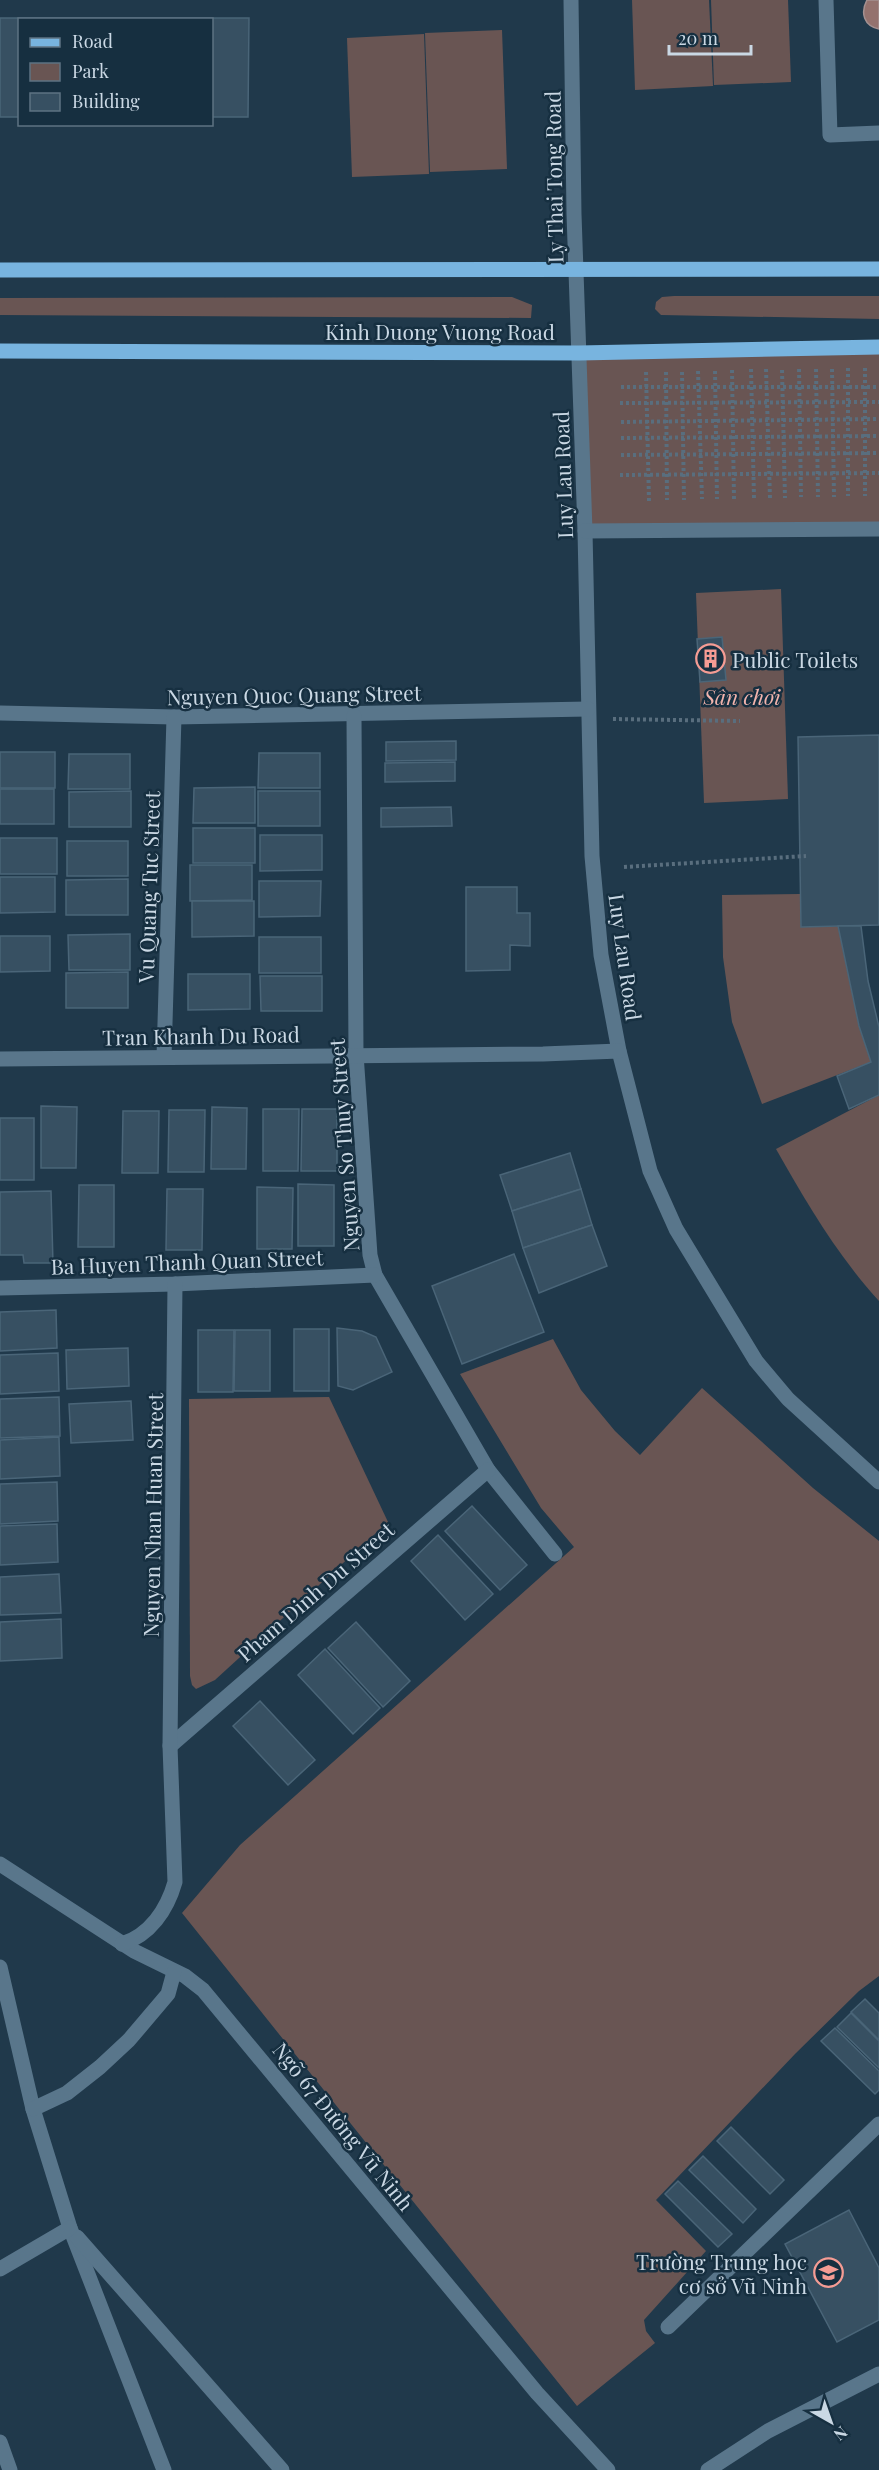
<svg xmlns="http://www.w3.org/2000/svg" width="879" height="2470" font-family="'Playfair Display',serif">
<rect width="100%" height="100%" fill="#20394b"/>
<g fill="#695553">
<path d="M632,0H709L713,86L635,90Z"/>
<path d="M711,0H788L791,82L714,85Z"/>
<path d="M502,30L507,169L430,172L425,33Z"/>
<path d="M424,34L429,174L352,177L347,38Z"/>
<path d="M674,296H879V319L661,315L655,309L656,302L662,297Z"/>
<path d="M512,297L532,305L531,318L0,315V298Z"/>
<path d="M879,347V529L585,531L579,353Z"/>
<path d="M781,589L788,799L704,803L696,593Z"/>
<path d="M800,894L801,927L838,926L859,1026L871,1062L762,1104L732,1022L723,957L722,895Z"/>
<path d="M879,1095V1301C837,1255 806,1202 776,1149Z"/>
<path d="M553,1339L581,1390L615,1431L640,1455L702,1388L813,1488L879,1541V1976L859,1991L795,2054L656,2200L706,2251L644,2320L646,2331L655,2343L577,2406L182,1913L240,1845L574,1547L541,1508L460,1374Z"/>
<path d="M329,1397L388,1522L215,1680L196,1689L192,1685L190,1676L189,1399Z"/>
</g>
<path fill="#94726e" stroke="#a49191" stroke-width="1.5" d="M867,0H879V29C864,26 860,13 867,0Z"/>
<g fill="#375062" stroke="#4a6578" stroke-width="1.5">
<path d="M0,18H249L248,117H212V20H20V117H0Z"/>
<path d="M722,637L726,680L700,682L697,639Z"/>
<path d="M879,735V925L801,927L798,737Z"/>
<path d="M456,741V760L386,761V742Z"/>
<rect x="0" y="752" width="55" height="36"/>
<path d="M259,753H320V788H258Z"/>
<path d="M69,754H130V789H68Z"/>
<path d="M455,762V781L385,782V763Z"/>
<path d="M255,787V823H193L194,788Z"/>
<rect x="0" y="789" width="54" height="35"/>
<path d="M131,791V827H69V792Z"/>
<rect x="258" y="791" width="62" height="35"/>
<path d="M451,807L452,826L381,827V808Z"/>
<rect x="193" y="828" width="62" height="35"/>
<path d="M260,835H322V870L260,871Z"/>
<rect x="0" y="838" width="57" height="36"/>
<rect x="67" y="841" width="61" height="35"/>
<path d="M190,865H252V900L190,901Z"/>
<path d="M0,877H55V912L0,913Z"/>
<path d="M128,879V915H66V880Z"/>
<path d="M259,881H321L320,916L259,917Z"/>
<path d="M466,887H517V913H530V946L510,945V970L466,971Z"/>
<path d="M192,901H254V936L192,937Z"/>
<path d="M838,926H861L868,981L879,1027V1095L849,1109L837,1076L871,1062L859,1026Z"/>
<path d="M130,934V970H69L68,935Z"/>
<path d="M0,936H50V971L0,972Z"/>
<rect x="259" y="937" width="62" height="36"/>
<path d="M128,972V1008H66V973Z"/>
<path d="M188,974H250V1009L188,1010Z"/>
<path d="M260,976H322V1011H261Z"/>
<path d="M41,1106L77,1107L76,1168H41Z"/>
<path d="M212,1107L247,1108L246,1169H211Z"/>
<path d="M263,1109H299L298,1171H263Z"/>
<path d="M302,1109H337V1171H301Z"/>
<path d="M169,1110H205L204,1172H168Z"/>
<path d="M123,1111H159L158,1173H122Z"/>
<rect x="0" y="1118" width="34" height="62"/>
<path d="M570,1153L581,1189L512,1211L500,1175Z"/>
<path d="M298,1184L334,1185V1246H298Z"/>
<path d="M79,1185H114V1247H78Z"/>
<path d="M257,1187L293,1188L292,1249H257Z"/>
<path d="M167,1189H203L202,1250H166Z"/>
<path d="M581,1189L592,1225L523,1248L512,1211Z"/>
<path d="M51,1191L53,1263H24L23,1255H0V1192Z"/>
<path d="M592,1225L607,1266L539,1293L523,1248Z"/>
<path d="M514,1254L544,1332L462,1364L432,1286Z"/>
<path d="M56,1310L57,1348L0,1351V1312Z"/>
<path d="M337,1328L362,1331L376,1337L392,1372L353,1390L338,1386Z"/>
<rect x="294" y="1329" width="35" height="62"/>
<path d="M198,1330H234L233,1392H198Z"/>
<path d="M235,1330H270V1391H234Z"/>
<path d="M128,1348L129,1386L67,1389L66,1350Z"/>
<path d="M58,1353L59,1391L0,1394V1355Z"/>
<path d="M59,1397L60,1436L0,1438V1399Z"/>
<path d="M131,1401L133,1440L71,1443L69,1404Z"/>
<path d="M59,1437L60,1476L0,1479V1440Z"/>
<path d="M57,1482L58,1521L0,1524V1484Z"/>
<path d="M472,1506L527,1565L500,1590L445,1531Z"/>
<path d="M57,1524L58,1562L0,1565V1526Z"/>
<path d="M438,1535L493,1594L465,1620L411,1561Z"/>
<path d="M59,1574L61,1613L0,1615V1577Z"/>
<path d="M61,1619L62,1658L0,1661V1622Z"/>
<path d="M356,1622L410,1681L383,1707L328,1648Z"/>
<path d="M325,1649L380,1708L353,1734L298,1675Z"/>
<path d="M260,1701L315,1760L288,1785L233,1726Z"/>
<path d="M865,1999L879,2013V2040L851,2012Z"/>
<path d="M851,2013L879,2041V2068L837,2027Z"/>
<path d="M835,2028L879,2071V2090L875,2094L821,2041Z"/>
<path d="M731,2127L784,2180L770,2194L717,2141Z"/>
<path d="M703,2156L756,2209L743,2223L689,2170Z"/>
<path d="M678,2181L732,2234L718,2247L665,2194Z"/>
<path d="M849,2210L879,2268V2320L837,2342L785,2244Z"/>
</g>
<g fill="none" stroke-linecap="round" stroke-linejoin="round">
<g stroke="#596e7e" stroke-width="4" stroke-dasharray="3 3" stroke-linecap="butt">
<path d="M848,368V496"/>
<path d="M865,368V496"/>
<path d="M751,369L754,498"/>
<path d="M766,369L770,498"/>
<path d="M799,369L801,497"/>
<path d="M816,369L818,497"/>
<path d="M832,369L834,497"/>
<path d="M732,370L734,499"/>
<path d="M782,370L785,498"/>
<path d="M698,371L702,499"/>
<path d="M715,371L717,499"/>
<path d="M646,372L649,501"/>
<path d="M666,372L667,500"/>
<path d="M682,372L684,500"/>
<path d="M621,387H879"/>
<path d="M620,403L879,402"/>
<path d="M621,422L879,419"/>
<path d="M621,438L879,436"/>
<path d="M621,455L879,453"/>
<path d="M620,475L879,473"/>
<path d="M613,719L740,721"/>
<path d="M624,867L806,856"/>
</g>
<g stroke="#59768b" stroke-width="15">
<path d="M571,0L574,214L585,531L592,856L601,955L619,1051L650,1171L676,1229L756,1361L788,1399L879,1482"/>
<path d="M826,0L830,135L879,133"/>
<path d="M585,531L879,529"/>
<path d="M0,713L174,717L588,709"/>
<path d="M354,716L356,1054L370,1255L375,1275L488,1470L555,1554"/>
<path d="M164,1057L174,717"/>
<path d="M0,1059L543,1054L619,1051"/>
<path d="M0,1288L175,1284L375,1275"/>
<path d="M170,1746L488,1470"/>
<path d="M0,1864L134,1951L185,1976L203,1990L537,2393L608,2470"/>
<path d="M122,1944C150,1935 167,1910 175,1882L170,1746L175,1284"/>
<path d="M0,1967L33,2109L70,2228L164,2470"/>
<path d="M33,2109L67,2093L100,2067L129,2040L168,1994L174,1972"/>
<path d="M77,2237L282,2470"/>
<path d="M0,2269L70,2228"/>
<path d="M668,2327L879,2124"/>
<path d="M0,2442L10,2470"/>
<path d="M708,2470L768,2431L879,2374"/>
</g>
<g stroke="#78b4df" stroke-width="15">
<path d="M0,270L879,269"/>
<path d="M0,351L579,353L879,347"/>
</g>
</g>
<defs>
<symbol id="building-ring" viewBox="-11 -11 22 22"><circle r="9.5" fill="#162f40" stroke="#f59c94" stroke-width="1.5"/><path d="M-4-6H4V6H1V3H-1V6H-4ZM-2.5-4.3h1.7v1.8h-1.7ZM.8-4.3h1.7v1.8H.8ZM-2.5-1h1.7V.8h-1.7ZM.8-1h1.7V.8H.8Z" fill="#f59c94"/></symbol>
<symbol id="school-ring" viewBox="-11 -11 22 22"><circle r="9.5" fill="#162f40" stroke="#f59c94" stroke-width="1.5"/><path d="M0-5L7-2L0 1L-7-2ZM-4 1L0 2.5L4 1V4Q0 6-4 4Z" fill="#f59c94"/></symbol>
</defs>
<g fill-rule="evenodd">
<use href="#building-ring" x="694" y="642" width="33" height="33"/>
<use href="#school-ring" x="812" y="2256" width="33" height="33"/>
</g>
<g text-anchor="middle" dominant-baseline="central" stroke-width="5" stroke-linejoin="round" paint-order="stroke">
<g font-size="21" fill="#cad8e4" stroke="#162f40">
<text transform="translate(553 177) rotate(-91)">Ly Thai Tong Road</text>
<text x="440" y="331">Kinh Duong Vuong Road</text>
<text transform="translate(562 475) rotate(-92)">Luy Lau Road</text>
<text transform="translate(294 694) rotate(-1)">Nguyen Quoc Quang Street</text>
<text transform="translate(148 887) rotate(-88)">Vu Quang Tuc Street</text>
<text transform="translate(626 957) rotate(82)">Luy Lau Road</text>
<text transform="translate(201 1035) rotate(-1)">Tran Khanh Du Road</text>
<text transform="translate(343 1145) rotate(-94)">Nguyen So Thuy Street</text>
<text transform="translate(187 1261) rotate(-2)">Ba Huyen Thanh Quan Street</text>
<text transform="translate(152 1515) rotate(-89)">Nguyen Nhan Huan Street</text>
<text transform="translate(315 1591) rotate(-41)">Pham Dinh Du Street</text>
<text transform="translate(344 2126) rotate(51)">Ngõ 67 Đường Vũ Ninh</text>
</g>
<g font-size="21" fill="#cad8e4" stroke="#162f40" text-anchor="start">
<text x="732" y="659">Public Toilets</text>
<text x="807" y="2261" text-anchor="end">Trường Trung học<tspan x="807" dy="24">cơ sở Vũ Ninh</tspan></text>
</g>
<g font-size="21" font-style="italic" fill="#f2b4ad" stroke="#162f40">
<text x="742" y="696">Sân chơi</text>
</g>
</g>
<rect x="18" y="18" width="195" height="108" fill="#162f40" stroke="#5e7382" stroke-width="1.5"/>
<rect x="30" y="38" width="30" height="9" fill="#78b4df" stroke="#5e7382" stroke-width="1.5"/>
<text x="72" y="48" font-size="18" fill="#cad8e4">Road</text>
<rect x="30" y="63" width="30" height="18" fill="#695553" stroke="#5e7382" stroke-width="1.5"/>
<text x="72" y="78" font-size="18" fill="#cad8e4">Park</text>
<rect x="30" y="93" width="30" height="18" fill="#375062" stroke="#5e7382" stroke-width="1.5"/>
<text x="72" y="108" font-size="18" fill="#cad8e4">Building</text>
<g transform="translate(831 2422) rotate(140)" stroke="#162f40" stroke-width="4.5" paint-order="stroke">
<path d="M0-4.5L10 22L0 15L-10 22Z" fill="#cad8e4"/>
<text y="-9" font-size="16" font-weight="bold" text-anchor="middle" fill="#cad8e4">N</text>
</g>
<path d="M669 45v9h82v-9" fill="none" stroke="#cad8e4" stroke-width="3"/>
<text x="678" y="45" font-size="18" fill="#cad8e4" stroke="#162f40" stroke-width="4.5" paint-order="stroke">20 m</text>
</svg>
